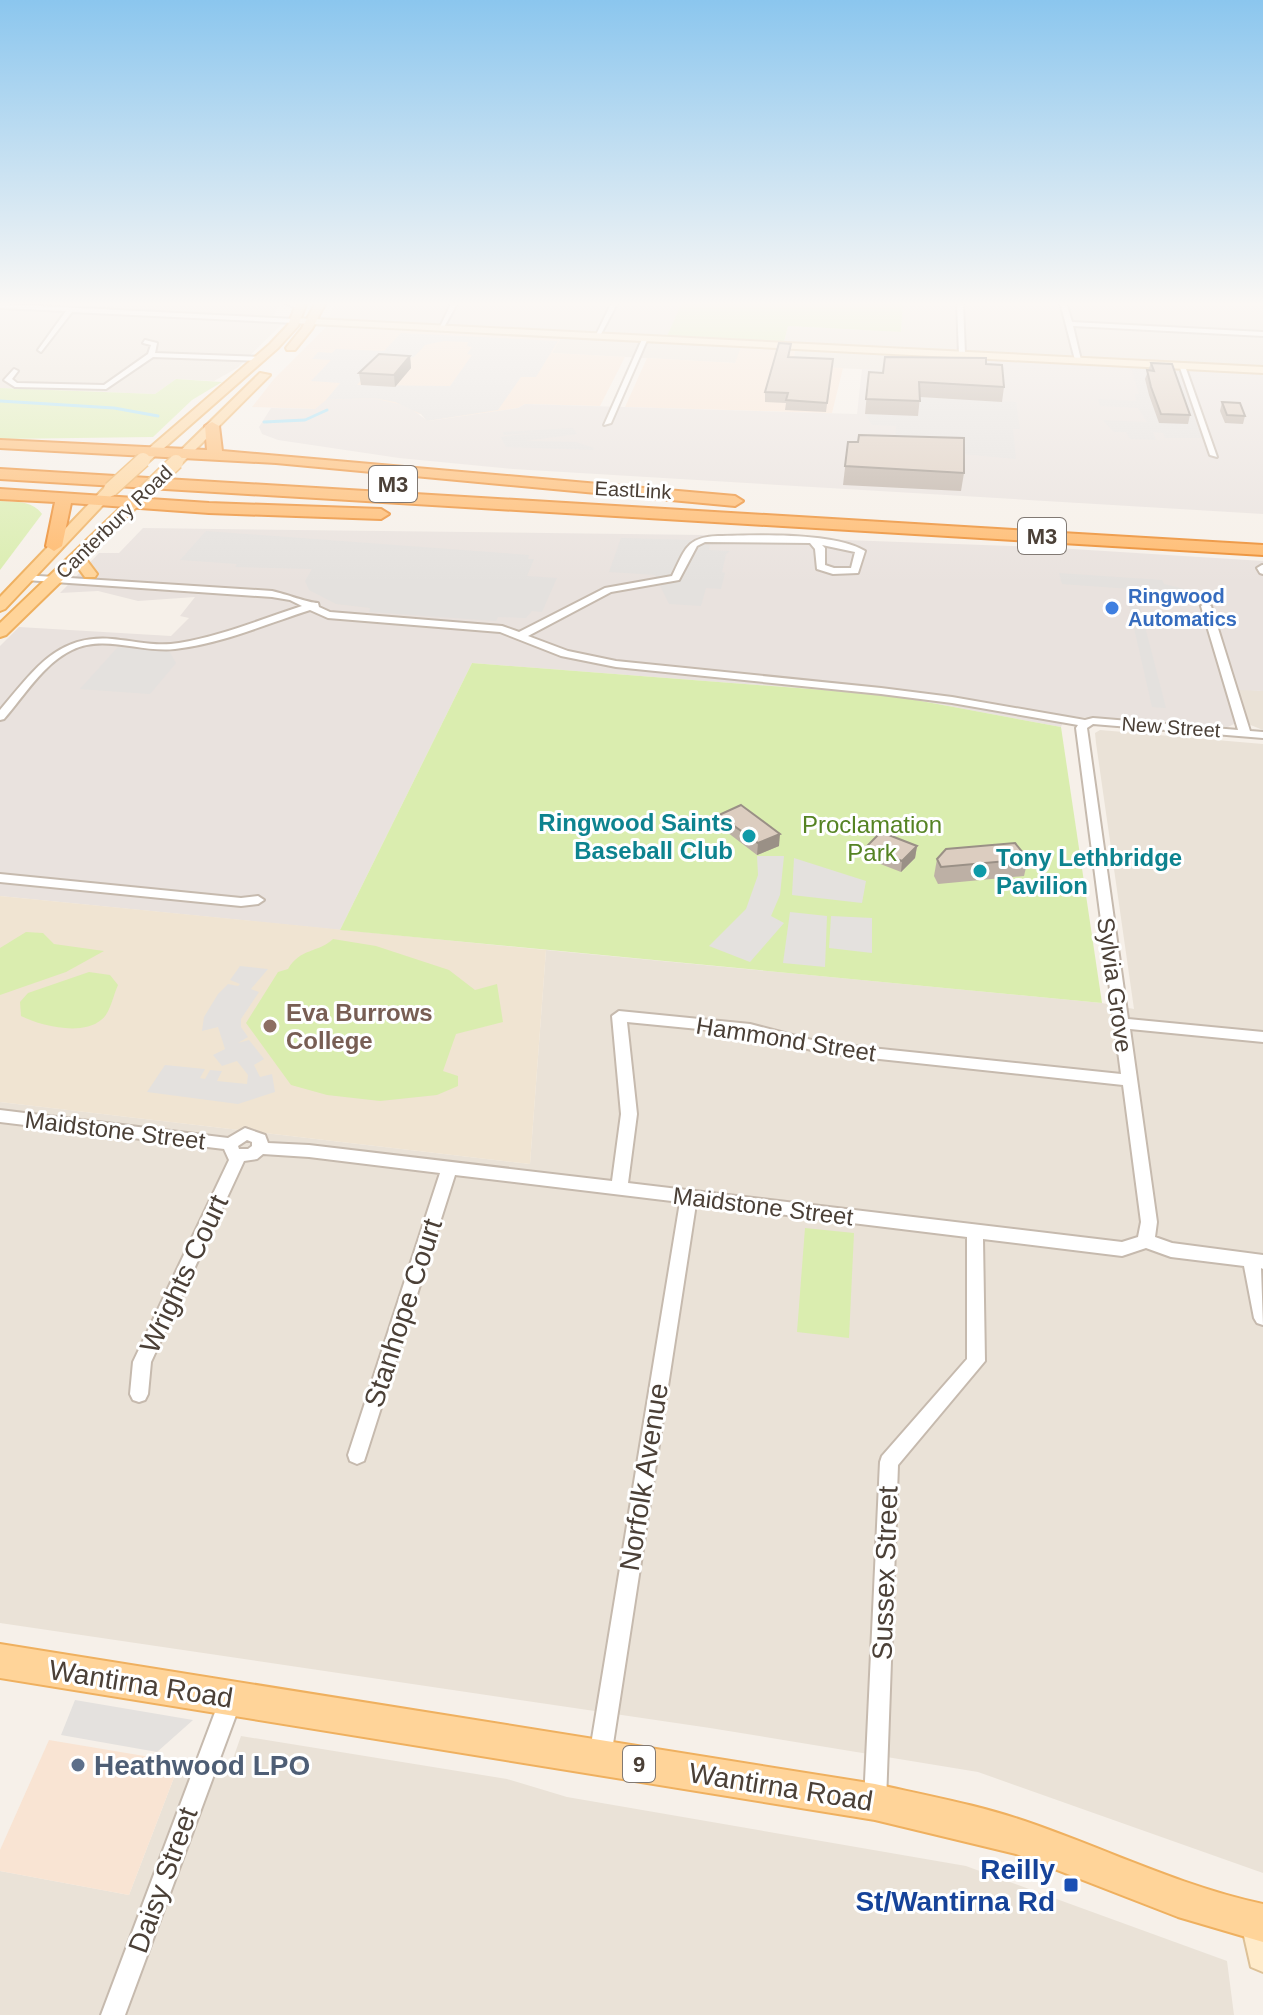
<svg xmlns="http://www.w3.org/2000/svg" width="1263" height="2015" font-family="Arial,sans-serif">
<rect width="100%" height="100%" fill="#f6f0e9"/>
<g fill="#eae2d7">
<path d="M0,302H280L274,316L282,324L237,368L214,381L176,379L155,394L0,388Z"/>
<path d="M334,302H682L667,336L329,318Z"/>
<path d="M903,302H1263V366L784,342L788,326L901,332Z"/>
<path d="M561,338L741,347L736,363L552,353Z"/>
<path d="M795,349L921,356V372L793,366Z"/>
<path d="M1238,689L1263,691V730L1248,724Z"/>
<path d="M1100,730L1263,744V1873L978,1772L710,1728L0,1623V1102L530,1164L546,950L1102,1003L1134,1009L1096,743L1095,733Z"/>
<path d="M241,1736L507,1779L567,1797L966,1866L1227,1961L1234,2015H0V1871L129,1895L180,1762L229,1770Z"/>
</g>
<g fill="#f9e4d3">
<path d="M326,327L561,338L552,353L625,357L600,406L525,404L518,408L427,421L421,414L322,405L315,409L252,407L274,379Z"/>
<path d="M741,347L795,349L793,366L843,368L832,413L625,407L647,358L735,363Z"/>
<path d="M49,1740L180,1762L129,1895L0,1871V1850Z"/>
</g>
<g fill="#e9e2de">
<path d="M921,356L1263,374V514L513,469L399,458L278,440L262,434L259,427L271,408L315,409L326,400L373,398L407,406L428,421L518,408L525,404L857,414L862,369L920,372Z"/>
<path d="M143,528L705,535L1041,547L1263,561V691L1238,690L1248,724L1236,723L1228,727L1065,716L1061,727L889,695L472,663L340,930L0,896V646L19,627L171,636L189,618L180,616L195,597L138,601L98,591L60,593L99,553H119Z"/>
</g>
<path fill="#f0e4d2" d="M0,896L546,950L530,1164L0,1102Z"/>
<g fill="#daedaf">
<path d="M682,302H903L901,332L788,326L784,342L667,336Z"/>
<path d="M176,379L222,382L192,400L153,437L0,439V388L155,394Z"/>
<path d="M0,501C16,502 32,500 42,514L0,570Z"/>
<path d="M472,663L889,695L1061,727L1102,1003L340,930Z"/>
<path d="M26,932L43,933L54,944L104,951L66,972L0,995V948Z"/>
<path d="M333,939L376,946L449,970L475,990L497,984L503,1022L456,1034L443,1071L458,1076V1086L437,1095L380,1101L327,1095L291,1085L246,1023L278,972L288,969C300,948 318,953 333,939Z"/>
<path d="M89,972L110,975L118,985C113,996 110,1014 101,1020C82,1036 41,1026 21,1016L20,1002L28,993Z"/>
<path d="M805,1228L854,1233L849,1338L797,1332Z"/>
</g>
<g fill="#e4e1de" fill-rule="evenodd">
<path d="M401,333L558,341L536,377H521L498,410L427,421L421,414L395,402L373,398L326,400L340,383L311,381L331,360L312,359L318,352L332,353L336,349L384,351ZM444,341L468,342L467,346L472,347L467,354L472,355L450,386L357,385L376,362L414,357L425,345Z"/>
<path d="M1131,367L1148,369L1152,379L1179,377L1202,438H1165L1163,433L1153,432L1156,440L1130,439L1126,432H1114L1103,420L1147,422L1138,408L1100,406L1098,399L1136,401L1135,394H1139Z"/>
<path d="M921,397L1016,402L1020,429H1013L1016,459L895,448L896,426L872,425L865,414L918,416Z"/>
<path d="M573,428L577,434L525,441L576,442L594,448L593,450L506,447L501,437L540,432L504,435L503,432Z"/>
<path d="M206,531L529,555L528,559H534L527,576L557,578L542,612L532,611L526,618L498,617L496,621L369,612L370,608L336,604L309,590L305,581L312,569L235,567L237,564L180,560Z"/>
<path d="M621,538L690,540L710,545L709,550L730,551L726,554L722,572L725,573L721,589L706,588L701,606L669,604L655,575L609,572Z"/>
<path d="M1059,573L1162,580L1164,584L1185,589L1183,592L1188,594L1179,599L1160,591L1062,584Z"/>
<path d="M1129,606L1140,607L1166,708L1152,707Z"/>
<path d="M118,647L169,651L176,663L150,694L80,689Z"/>
<path d="M757,856H784L780,895L771,916L784,923L750,962L709,946L746,909L758,875Z"/>
<path d="M794,858L866,881L862,903L792,895Z"/>
<path d="M790,912L827,916L825,967L783,963Z"/>
<path d="M831,916L872,918V953L829,948Z"/>
<path d="M240,966L268,969L251,989L259,992L241,1019V1027L248,1037L238,1043L249,1040L264,1059L254,1065L260,1077L272,1074L275,1092L238,1104L147,1092L165,1065L205,1069L200,1078L205,1079L210,1070L222,1071L217,1081L247,1084L248,1075L237,1061L222,1066L213,1055L225,1049L218,1027L202,1031L204,1017L218,994L228,984L238,986L240,984L230,980Z"/>
<path d="M75,1700L193,1720L157,1752L61,1735Z"/>
</g>
<g fill="none" stroke-linecap="round" stroke-linejoin="round">
<g stroke="#a1e0f7" stroke-width="3">
<path d="M0,401L114,408L158,416"/>
<path d="M264,422L305,420L327,410"/>
</g>
<defs>
<g id="street">
<path d="M283,302H292L303,308L298,309Z"/>
<path d="M452,302H458L443,329H439Z"/>
<path d="M612,302H618L600,336L595,337Z"/>
<path d="M957,302H963L965,355L962,357L959,355Z"/>
<path d="M1060,302H1066L1072,322L1263,332V336L1073,326L1081,360L1078,362L1075,360Z"/>
<path d="M0,304L295,319L298,321L295,323L72,312L41,352L38,350L66,311L0,308Z"/>
<path d="M643,337L648,338L611,423L604,425Z"/>
<path d="M145,340L157,343L155,353L262,357L265,359L262,361L153,357L106,389L15,387L4,380L14,369L18,371L12,379L17,383L104,385L148,354L151,345L143,343Z"/>
<path d="M1179,365L1185,366L1217,457L1210,455Z"/>
<path d="M718,536C755,535 834,532 865,551L858,573L833,574L817,569L815,549L810,543L705,542L697,546L679,580L611,592L528,636L568,651L616,661L881,688L952,697L1085,720L1093,718L1238,730L1201,606L1206,603L1211,606L1250,731L1263,732V738L1093,724L1087,728L1128,1019L1263,1032V1042L1130,1029L1157,1222L1155,1237L1172,1243L1263,1255V1269L1261,1268L1263,1325L1257,1323L1254,1318L1244,1266L1171,1257L1146,1248L1122,1256L983,1239L985,1361L898,1465L886,1802L883,1810L875,1813L867,1810L864,1802L880,1462L882,1456L967,1359V1237L696,1204L611,1757L608,1765L600,1768L592,1765L589,1757L680,1202L455,1175L366,1455L364,1461L357,1464L350,1461L348,1455L440,1173L309,1157L263,1154L257,1159L244,1161L151,1362L148,1394L145,1400L139,1402L133,1400L130,1394L133,1362L229,1160L224,1149L0,1122V1110L228,1138L245,1128L265,1135L268,1143L309,1145L612,1181L621,1114L612,1016L619,1011L750,1024L823,1043L1121,1074L1076,728L1078,725L952,703L881,694L616,667L561,656L500,632L328,618L310,610C266,624 221,644 175,649C141,653 104,634 72,650C44,663 24,696 4,719L0,720V710C33,672 56,634 112,639C135,641 156,647 179,643C221,636 262,619 302,606L290,600L272,597L26,580L23,579V575L272,591C286,594 308,603 318,603L319,607L330,612L502,626L519,632L605,588L672,576C685,550 686,537 718,536ZM822,545L855,552L851,568H834L825,565V548ZM627,1022L750,1034L823,1053L1123,1085L1141,1222L1138,1237L1122,1242L628,1183L637,1114ZM247,1140L252,1142V1146L248,1149H239L238,1146Z"/>
<path d="M1262,565H1263V574L1260,573L1257,568Z"/>
<path d="M0,874L241,898L258,896L264,900L258,904L241,906L0,882Z"/>
<path d="M231,1688L239,1691L242,1699L125,2015H101L220,1699L223,1691Z"/>
</g>
<g id="secondary">
<path d="M295,318L1263,367V373L292,323Z"/>
<path d="M1258,1906L1263,1908V1972L1251,1967L1241,1923L1246,1911Z"/>
</g>
<g id="primary">
<path d="M297,302H307L298,326L278,348L147,463H139V457L270,344L288,325Z"/>
<path d="M316,302H326L312,329L295,350H287L286,348L302,328Z"/>
<path d="M260,373L270,375L180,465H172V459Z"/>
<path d="M106,486L118,489L5,609L0,611V597Z"/>
<path d="M140,489L152,492L85,558L97,574L95,577H85L77,566L6,635L0,637V623Z"/>
<path d="M0,1644L875,1784C929,1796 984,1806 1036,1825C1112,1852 1184,1887 1263,1904V1942L1178,1917L1016,1854L875,1820L0,1678Z"/>
</g>
<g id="highway">
<path d="M212,422L219,426L222,451L735,496L743,501L735,506L276,463L0,448V440L207,450L205,426Z"/>
<path d="M0,469L1263,545V555L0,479Z"/>
<path d="M0,489L209,503L381,509L389,514L381,519L209,513L71,503L62,546L54,551L46,546L55,502L0,499Z"/>
</g>
</defs>
<use href="#street" stroke="#c6baae" stroke-width="4"/>
<use href="#secondary" stroke="#ddc197" stroke-width="4"/>
<use href="#primary" stroke="#efb05f" stroke-width="4"/>
<use href="#highway" stroke="#ec8c2e" stroke-width="4"/>
<use href="#street" fill="#fff" fill-rule="evenodd"/>
<use href="#secondary" fill="#ffebca" fill-rule="evenodd"/>
<use href="#primary" fill="#ffd499" fill-rule="evenodd"/>
<use href="#highway" fill="#ffb96b" fill-rule="evenodd"/>
<defs>
<g id="primary-bridge">
<path d="M111,489L143,460"/>
<path d="M145,492L176,462"/>
</g>
</defs>
<use href="#primary-bridge" stroke="#efb05f" stroke-width="17" stroke-linecap="butt"/>
<use href="#primary-bridge" stroke="#ffd499" stroke-width="14"/>
</g>
<g fill="#bdb0a5">
<path d="M790,353L789,357L833,359L826,412L785,410L786,403L765,402V392Z"/>
<path d="M410,356L411,368L395,387L361,385L359,373Z"/>
<path d="M1151,363L1190,415L1188,424L1159,423L1149,395L1145,379Z"/>
<path d="M986,364L1004,387L1002,402L920,397L918,416L865,414L869,372L883,373Z"/>
<path d="M1222,402L1245,416L1243,424L1225,423L1220,411Z"/>
<path d="M848,442L964,473L961,491L843,485Z"/>
<path d="M719,815L779,846L757,855L719,826Z"/>
<path d="M917,846L915,858L901,872L865,858L866,847Z"/>
<path d="M937,859H1028L1024,876L938,884L934,876Z"/>
</g>
<g fill="#9a9086">
<path d="M410,356L411,368L395,387L394,375Z"/>
<path d="M780,834L779,846L757,855L758,843Z"/>
<path d="M917,846L915,858L901,872L902,861Z"/>
</g>
<g fill="#dccdc0" stroke="#9a9086" stroke-width="2">
<path d="M779,343L791,344L788,357L833,359L827,403L786,400L788,393L765,392Z"/>
<path d="M379,354L410,356L394,375L359,373Z"/>
<path d="M885,357L986,358V364L1002,365L1004,387L919,382L920,401L866,399L869,372L883,373Z"/>
<path d="M1151,363L1172,364L1190,415L1161,414L1151,387L1147,370L1154,371Z"/>
<path d="M1222,402L1240,403L1245,416L1227,415Z"/>
<path d="M859,435L964,438V473L845,466L848,442H858Z"/>
<path d="M741,805L780,834L758,843L719,815Z"/>
<path d="M881,832L917,846L902,861L866,847Z"/>
<path d="M1015,843L1028,859L941,867L937,859L946,849Z"/>
</g>
<linearGradient id="sky" x2="0" y2="1"><stop stop-color="#8bc6ee"/><stop offset="0.52" stop-color="#fbf8f5"/><stop offset="1" stop-color="#fbf8f5" stop-opacity="0"/></linearGradient>
<rect width="1263" height="584" fill="url(#sky)"/>
<circle fill="#3f7fe0" stroke="#fff" stroke-width="3" cx="1112" cy="608" r="8"/>
<g fill="#0f9aa8" stroke="#fff" stroke-width="3">
<circle cx="749" cy="836" r="8"/>
<circle cx="980" cy="871" r="8"/>
</g>
<circle fill="#8d6e63" stroke="#fff" stroke-width="3" cx="270" cy="1026" r="8"/>
<circle fill="#5c6f8a" stroke="#fff" stroke-width="3" cx="78" cy="1765" r="8"/>
<rect fill="#1a4fb4" stroke="#fff" stroke-width="3" x="1063" y="1877" width="16" height="16" rx="4"/>
<g text-anchor="middle" dominant-baseline="central" stroke-width="6" stroke-linejoin="round" paint-order="stroke">
<g font-size="20" fill="#4b4037" stroke="#fff">
<text transform="translate(633 490) rotate(3)">EastLink</text>
<text transform="translate(114 522) rotate(-44)">Canterbury Road</text>
<text transform="translate(1171 727) rotate(4)">New Street</text>
</g>
<g font-size="20" font-weight="bold" fill="#366cbe" stroke="#fff" text-anchor="start">
<text x="1128" y="596">Ringwood<tspan x="1128" dy="23">Automatics</tspan></text>
</g>
<g fill="#fff" stroke="#817973" stroke-width="2">
<rect x="369" y="466" width="48" height="36" rx="6"/>
<rect x="1018" y="518" width="48" height="36" rx="6"/>
<rect x="623" y="1746" width="32" height="36" rx="6"/>
</g>
<g font-size="22" font-weight="bold" fill="#4b4037">
<text x="393" y="484">M3</text>
<text x="1042" y="536">M3</text>
<text x="639" y="1764">9</text>
</g>
<g font-size="24" font-weight="bold" fill="#0d838f" stroke="#fff" text-anchor="end">
<text x="733" y="822">Ringwood Saints<tspan x="733" dy="28">Baseball Club</tspan></text>
<text x="996" y="857" text-anchor="start">Tony Lethbridge<tspan x="996" dy="28">Pavilion</tspan></text>
</g>
<g font-size="24" fill="#558323" stroke="#fff">
<text x="872" y="824">Proclamation<tspan x="872" dy="28">Park</tspan></text>
</g>
<g font-size="24" fill="#4b4037" stroke="#fff">
<text transform="translate(1115 985) rotate(82)">Sylvia Grove</text>
<text transform="translate(786 1039) rotate(9)">Hammond Street</text>
<text transform="translate(115 1130) rotate(7)">Maidstone Street</text>
<text transform="translate(763 1206) rotate(7)">Maidstone Street</text>
</g>
<g font-size="24" font-weight="bold" fill="#785e54" stroke="#fff" text-anchor="start">
<text x="286" y="1012">Eva Burrows<tspan x="286" dy="28">College</tspan></text>
</g>
<g font-size="28" fill="#4b4037" stroke="#fff">
<text transform="translate(184 1274) rotate(-65)">Wrights Court</text>
<text transform="translate(403 1313) rotate(-72)">Stanhope Court</text>
<text transform="translate(644 1477) rotate(-81)">Norfolk Avenue</text>
<text transform="translate(885 1573) rotate(-88)">Sussex Street</text>
<text transform="translate(141 1684) rotate(9)">Wantirna Road</text>
<text transform="translate(781 1787) rotate(9)">Wantirna Road</text>
<text transform="translate(163 1880) rotate(-70)">Daisy Street</text>
</g>
<g font-size="28" font-weight="bold" fill="#4e5e75" stroke="#fff" text-anchor="start">
<text x="94" y="1765">Heathwood LPO</text>
</g>
<g font-size="28" font-weight="bold" fill="#164399" stroke="#fff" text-anchor="end">
<text x="1055" y="1869">Reilly<tspan x="1055" dy="32">St/Wantirna Rd</tspan></text>
</g>
</g>
</svg>
